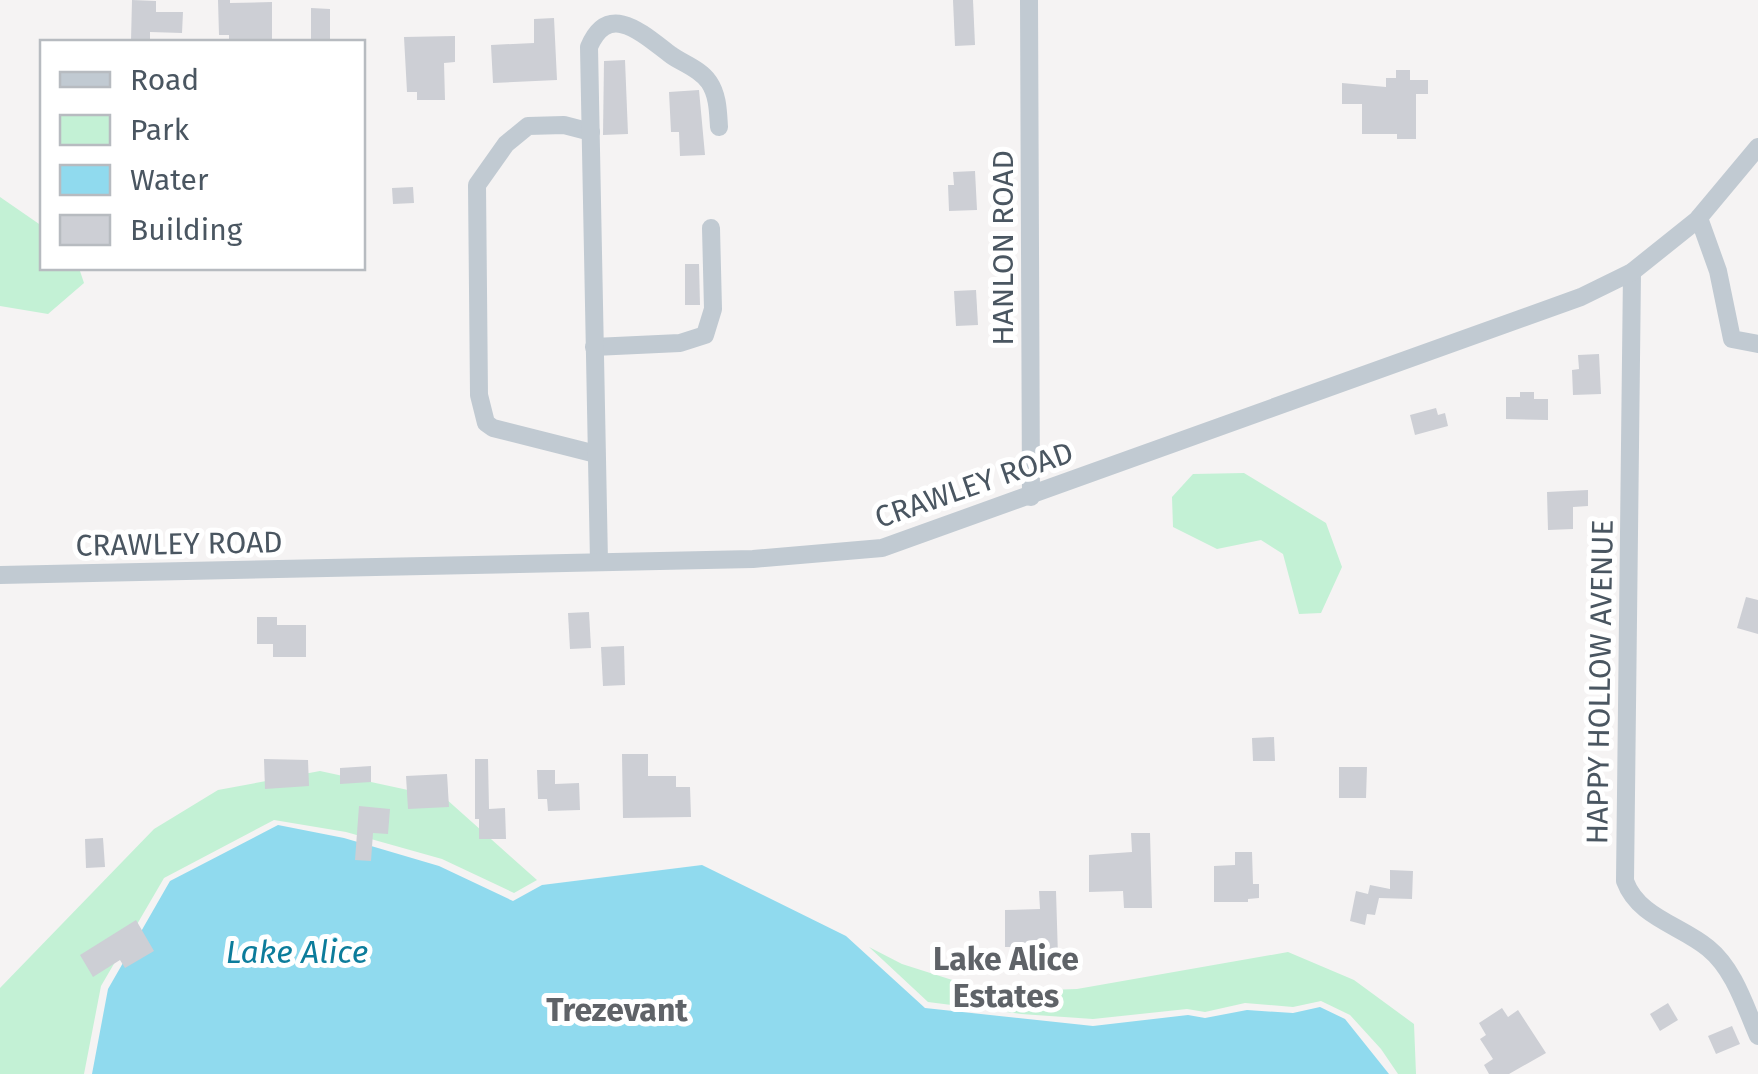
<svg xmlns="http://www.w3.org/2000/svg" width="1758" height="1074" font-family="'Fira Sans',sans-serif">
<rect width="100%" height="100%" fill="#f5f3f3"/>
<g fill="#c3f1d5">
<path d="M0,197L42,226V268H79L84,283L48,314L0,306Z"/>
<path d="M1244,473L1326,523L1342,567L1321,613L1299,614L1283,554L1261,540L1217,549L1173,527L1172,497L1193,474Z"/>
<path d="M320,771L445,798L537,880L514,893L442,859L346,832L274,820L164,878L101,986L84,1074H0V988L154,829L218,790Z"/>
<path d="M869,947L902,964L990,992L1077,989L1288,952L1354,980L1414,1024L1416,1074H1398L1381,1049L1350,1015L1321,1001L1293,1007L1245,1003L1205,1012L1187,1009L1093,1019L1021,1014L928,1002Z"/>
</g>
<path fill="#90daee" d="M278,825L344,838L439,866L513,901L542,885L702,865L846,936L925,1008L1093,1026L1188,1015L1205,1018L1247,1010L1293,1013L1320,1007L1345,1019L1389,1074H92L108,989L170,881Z"/>
<g fill="#cdcfd5">
<path d="M132,0L156,1V12H183L182,33L150,32V41H131Z"/>
<path d="M218,0H230V3L272,2V40L229,42V35H219Z"/>
<path d="M953,0H973L975,45L955,46Z"/>
<path d="M311,8L330,9V42H311Z"/>
<path d="M554,18L557,80L493,83L491,45L534,43V19Z"/>
<path d="M455,36V62L444,63L445,100H417V92H407L404,37Z"/>
<path d="M625,60L628,134L603,135L604,61Z"/>
<path d="M1396,70H1410V80H1428V94H1416V139H1397V134H1362V104H1342V83L1386,87V78H1396Z"/>
<path d="M699,90L705,155L680,156L679,132H671L669,92Z"/>
<path d="M975,171L977,210L949,211L948,185H954L953,172Z"/>
<path d="M413,187L414,203L393,204L392,188Z"/>
<path d="M685,264H699L700,305H685Z"/>
<path d="M976,290L978,325L956,326L954,291Z"/>
<path d="M1599,354L1601,394L1573,395L1572,370L1579,369L1578,355Z"/>
<path d="M1520,392H1534V399H1548V420L1506,419V397H1520Z"/>
<path d="M1436,408L1438,415L1445,413L1448,426L1415,435L1410,415Z"/>
<path d="M1588,490V506L1573,507V529L1548,530L1547,492Z"/>
<path d="M1746,597L1758,600V634L1737,628Z"/>
<path d="M589,612L591,648L570,649L568,613Z"/>
<path d="M257,617H277V625H306V657H273V644H257Z"/>
<path d="M624,646L625,685L603,686L601,647Z"/>
<path d="M1274,737L1275,761H1253L1252,738Z"/>
<path d="M622,754H648V776H676V787H690L691,817L623,818Z"/>
<path d="M264,759L308,760L309,786L265,789Z"/>
<path d="M475,759H488L489,809L505,808L506,839H479V819H475Z"/>
<path d="M371,766V782L340,784V768Z"/>
<path d="M1339,767H1367L1366,798H1339Z"/>
<path d="M537,770H555V784L579,783L580,810L548,811L547,799H538Z"/>
<path d="M447,774L449,807L408,809L406,776Z"/>
<path d="M359,806L390,809L388,834L373,833L371,861L355,860Z"/>
<path d="M1131,833H1150L1152,908H1124L1123,891L1089,892V855L1132,852Z"/>
<path d="M103,838L105,867L86,868L85,839Z"/>
<path d="M1235,852H1252L1253,884H1259V898L1248,899V902H1214V866L1235,865Z"/>
<path d="M1390,870L1413,871L1412,899L1379,898L1375,915L1367,914L1365,925L1350,921L1356,891L1368,894L1370,885L1390,889Z"/>
<path d="M1039,891H1056L1058,957H1029V947H1005V910L1040,909Z"/>
<path d="M136,920L154,951L125,968L120,960L93,977L80,955Z"/>
<path d="M1668,1003L1678,1020L1660,1031L1650,1014Z"/>
<path d="M1502,1008L1508,1017L1518,1010L1546,1053L1509,1074H1489L1484,1065L1493,1059L1480,1039L1486,1035L1479,1023Z"/>
<path d="M1732,1026L1740,1044L1716,1054L1708,1036Z"/>
</g>
<g fill="none" stroke-linecap="round" stroke-linejoin="round">
<g stroke="#c1cad2" stroke-width="18">
<path d="M1029,0L1031,497"/>
<path d="M591,132L564,125L528,126L506,144L477,185L479,395L486,423L493,428L596,454"/>
<path d="M1699,218L1718,271L1732,339L1758,344"/>
<path d="M1632,272L1625,881C1638,917 1680,925 1708,948C1734,969 1745,1006 1758,1036"/>
<path d="M594,347L680,343L705,335L713,309L711,228"/>
<path d="M599,562L589,47C609,0 644,35 671,55C684,64 700,69 709,82C718,95 718,112 719,127"/>
<path d="M0,575L753,559L882,548L1581,297L1632,272L1697,220L1758,147"/>
</g>
</g>
<g text-anchor="middle" dominant-baseline="central" stroke-width="10" stroke-linejoin="round" paint-order="stroke">
<g font-size="30" fill="#4a5661" stroke="#fff">
<text transform="translate(1003 248) rotate(-90)">HANLON ROAD</text>
<text transform="translate(974 485) rotate(-19)">CRAWLEY ROAD</text>
<text transform="translate(179 544) rotate(-1)">CRAWLEY ROAD</text>
<text transform="translate(1600 682) rotate(-89)">HAPPY HOLLOW AVENUE</text>
</g>
<g font-size="32" font-style="italic" fill="#0c7c9b" stroke="#fff">
<text x="297" y="952">Lake Alice</text>
</g>
<g font-size="32" font-weight="bold" fill="#5f6368" stroke="#fff">
<text x="1006" y="959">Lake Alice<tspan x="1006" dy="37">Estates</tspan></text>
<text x="617" y="1010">Trezevant</text>
</g>
</g>
<rect x="40" y="40" width="325" height="230" fill="#ffffff" stroke="#b7bbc0" stroke-width="2.5"/>
<rect x="60" y="72" width="50" height="15" fill="#c1cad2" stroke="#b7bbc0" stroke-width="2.5"/>
<text x="130" y="90" font-size="30" fill="#4a5661">Road</text>
<rect x="60" y="115" width="50" height="30" fill="#c3f1d5" stroke="#b7bbc0" stroke-width="2.5"/>
<text x="130" y="140" font-size="30" fill="#4a5661">Park</text>
<rect x="60" y="165" width="50" height="30" fill="#90daee" stroke="#b7bbc0" stroke-width="2.5"/>
<text x="130" y="190" font-size="30" fill="#4a5661">Water</text>
<rect x="60" y="215" width="50" height="30" fill="#cdcfd5" stroke="#b7bbc0" stroke-width="2.5"/>
<text x="130" y="240" font-size="30" fill="#4a5661">Building</text>
</svg>
